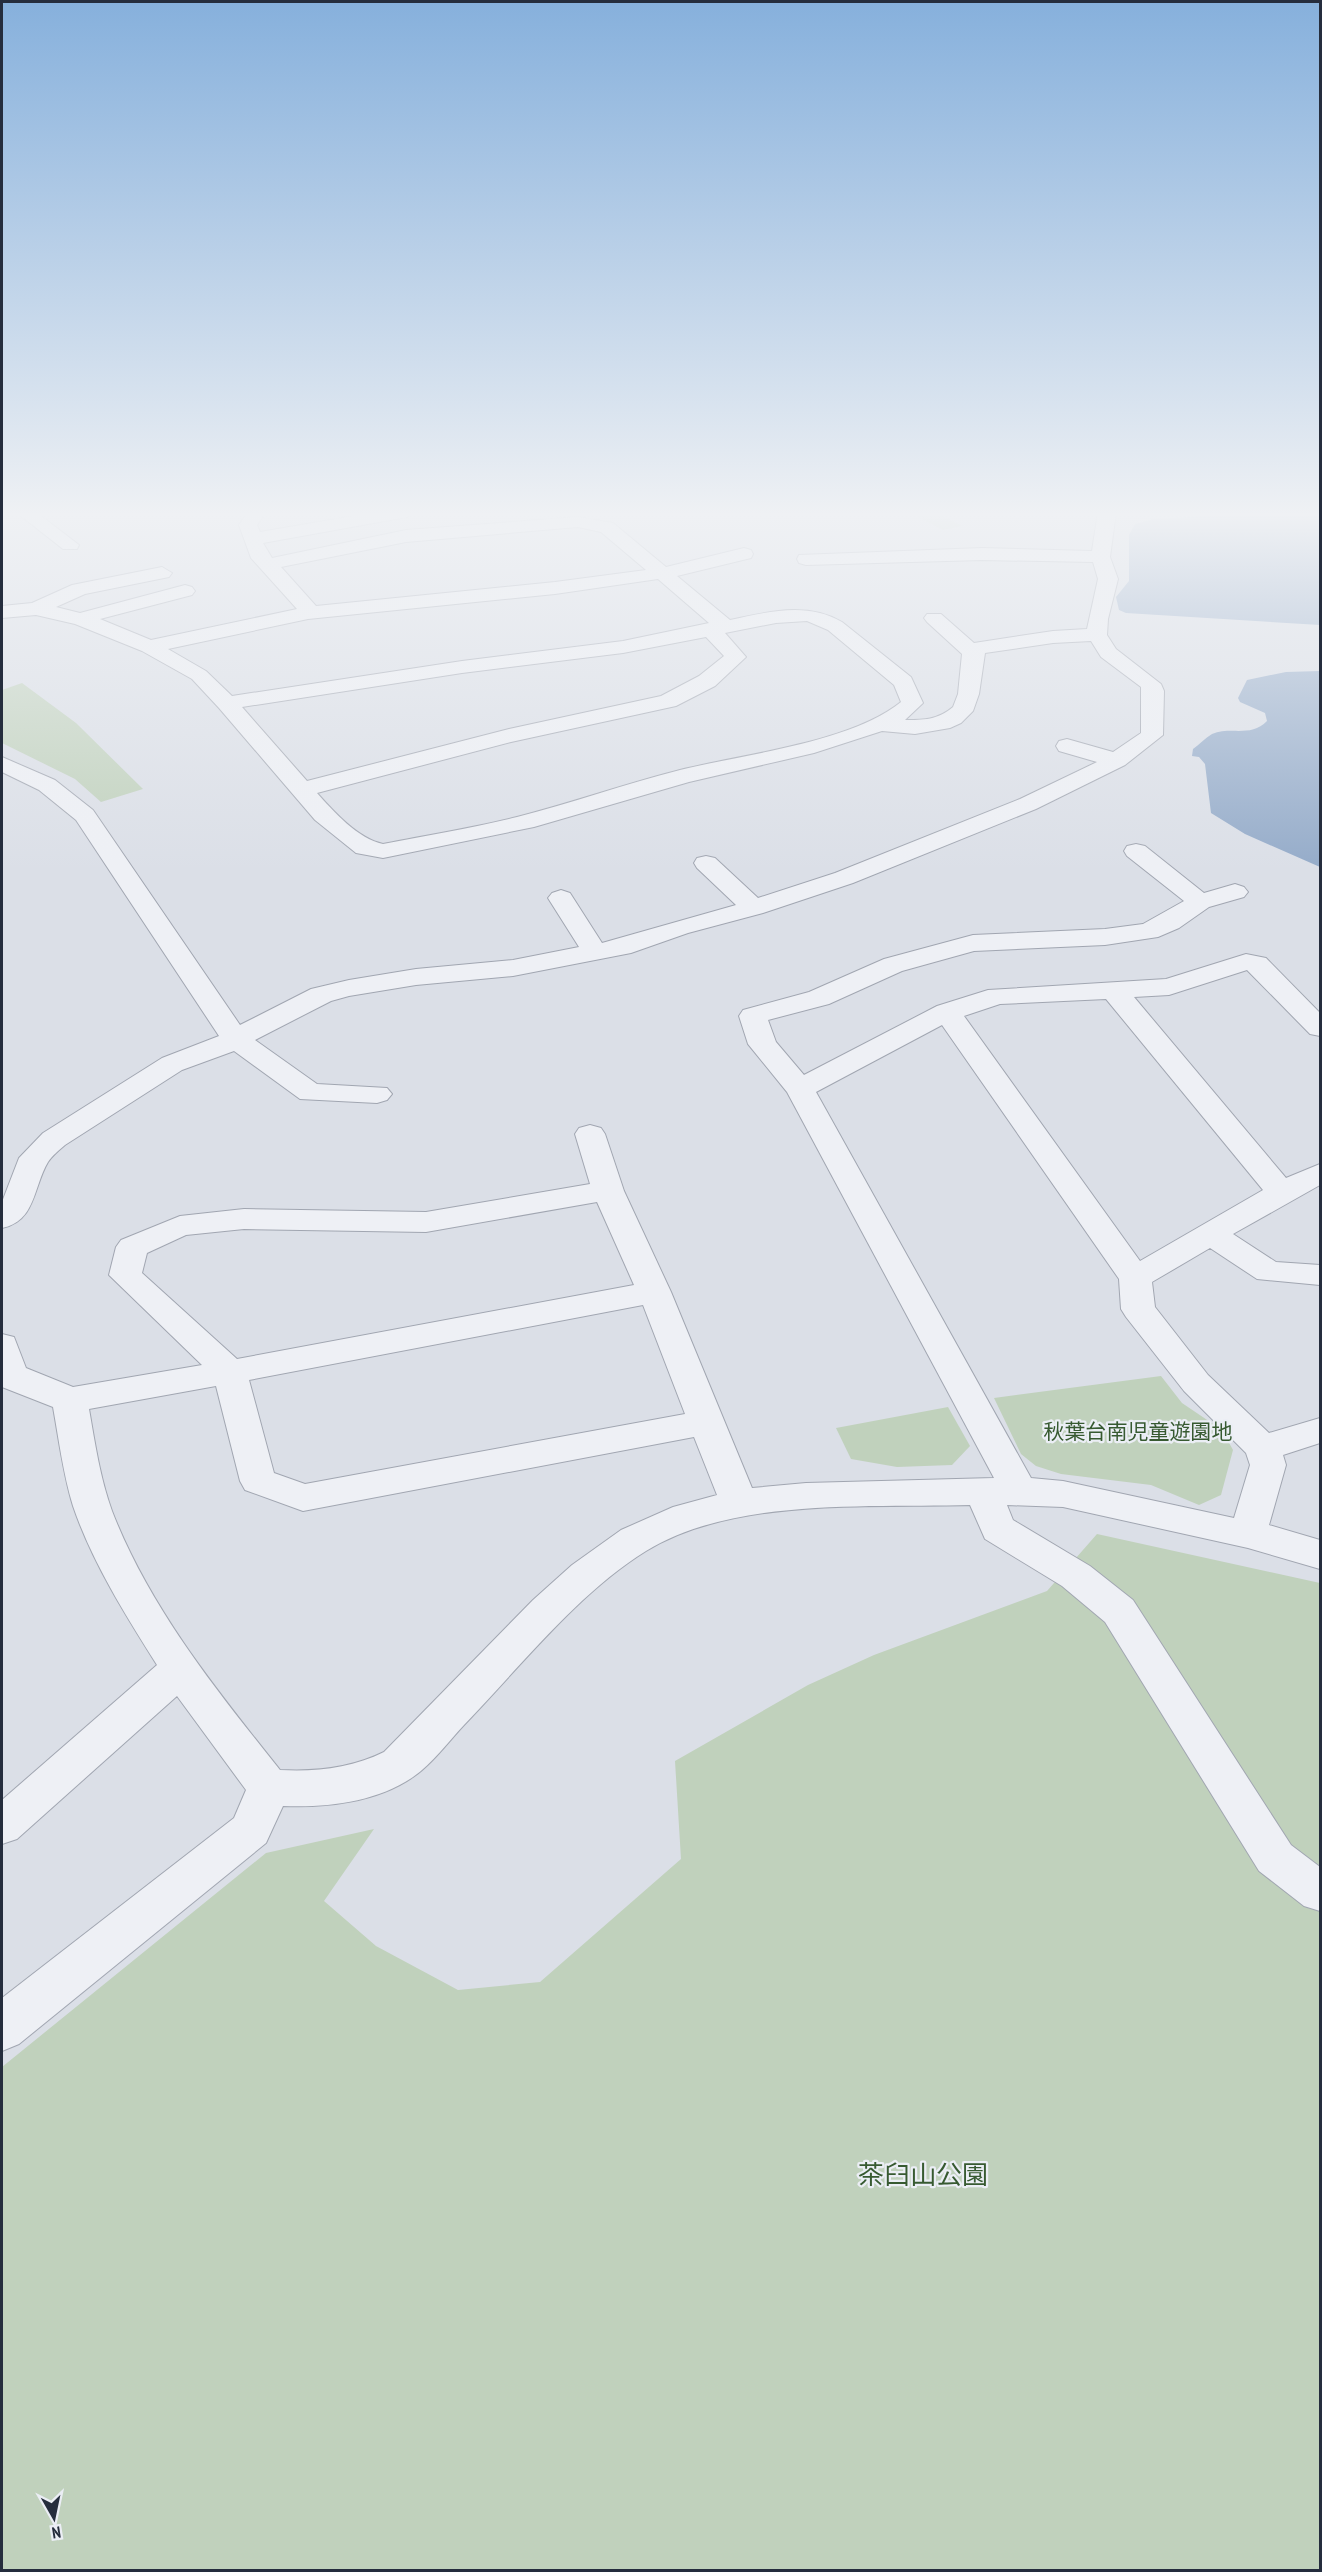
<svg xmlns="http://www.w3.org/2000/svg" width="1322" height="2572" font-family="'PT Sans Narrow','Noto Sans JP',sans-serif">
<rect width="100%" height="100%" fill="#dbdfe7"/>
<g fill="#c0d1bc">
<path d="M908,512H936L962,526L943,530Z"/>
<path d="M22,683L76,723L143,789L101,802L75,779L2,743V690Z"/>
<path d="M1161,1376L1182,1403L1222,1430L1233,1450L1221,1495L1199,1505L1151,1485L1061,1474L1036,1466L1021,1454L994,1398Z"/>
<path d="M948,1407L970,1446L952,1465L897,1467L851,1459L836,1428Z"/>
<path d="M1097,1534L1320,1583V2570H2V2067L266,1853L374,1829L324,1901L376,1946L458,1990L540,1982L681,1859L675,1761L808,1685L874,1655L1047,1591Z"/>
</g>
<g fill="#94abc9">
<path d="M1281,512H1320V625L1126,613L1119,610L1116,597L1129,581V535L1135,524L1153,519Z"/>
<path d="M1320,671V867L1245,834L1211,813L1205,764L1199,757L1192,756L1193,749C1199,745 1205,738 1212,734C1231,726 1251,738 1267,721L1265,713L1240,702L1238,698L1247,680L1286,672Z"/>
</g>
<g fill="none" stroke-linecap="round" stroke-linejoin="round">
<defs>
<g id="minor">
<path d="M16,512H36L79,545L77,549H63Z"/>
<path d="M248,512H266L257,525L260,532L377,512H416L407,517L263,543L272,558L406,530L578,517L613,523L666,567L744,548L751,550L753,554L751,558L677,576L730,620C768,612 807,601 842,622L911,677L923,703L905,720C923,720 938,720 953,707L958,694L962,654L927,622L924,618L927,614H941L974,643L1053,631L1087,629L1098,579L1093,562L982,560L806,565L799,563L797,559L799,555L982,548L1092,551L1098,512H1116L1110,557L1118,579L1108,619L1107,635L1116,649L1161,684L1164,691L1163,735L1125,765L1036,809L853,883L763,913L688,933L631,953L513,976L416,985L349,996L331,1001L255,1040L317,1084L387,1088L392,1094L387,1100L377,1103L300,1099L234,1051L182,1070L65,1145C59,1150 52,1156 48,1162C33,1187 36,1221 2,1228V1202L19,1158L43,1133L162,1058L219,1036L76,820L39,790L2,772V757L55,780L93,810L240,1025L311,989L349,980L416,969L513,960L579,947L548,898L552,893L561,890L570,893L602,943L736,905L697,868L694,863L697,858L706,856L715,858L758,898L835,873L1020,799L1097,762L1059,751L1056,746L1059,741L1067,739L1113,752L1141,733V687L1101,657L1091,641L1053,643L985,653L979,694L973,711L961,723L950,728L915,734L882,731L814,753L689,782L534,827L383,858L356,853L315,820L219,708L192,679L142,651L75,624L36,615L2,618V606L32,603L72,585L162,567L172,573L169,577L85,594L56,607L80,613L185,585L192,587L195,591L192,595L100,619L151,640L297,609L251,558L239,525ZM578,527L601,532L646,570L555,582L316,606L281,567L406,542ZM658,579L709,623L623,641L462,661L232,696L206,671L168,649L308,619L555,594ZM807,621L828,630L894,685L901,702C850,743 744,754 680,770C625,784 572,803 517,817C473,828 428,835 383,844C358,839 333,811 317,793L511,742L676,706L715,686L746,657L725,633L776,623ZM706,637L724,656L699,676L661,696L509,729L307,781L242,707L462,673L623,653Z"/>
<path d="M1136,844L1145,846L1204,893L1235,884L1244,887L1248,892L1244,897L1209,907L1179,928L1158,937L1105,945L974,951L902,971L829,1004L768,1020L776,1042L804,1075L937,1006L988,990L1166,979L1246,954L1266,958L1320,1013V1036L1310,1034L1247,970L1169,995L1134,997L1286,1178L1320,1164V1185L1233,1234L1276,1262L1320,1265V1285L1257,1279L1210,1248L1152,1282L1155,1307L1208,1375L1269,1433L1320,1418V1443L1283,1455L1286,1465L1269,1525L1320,1540V1569L1248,1548L1063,1507L1007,1505L1013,1520L1090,1566L1133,1600L1291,1845L1320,1867V1911L1304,1906L1259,1871L1105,1622L1062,1586L985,1539L970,1505C871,1508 733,1497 646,1551C578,1593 520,1667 464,1725C448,1742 432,1764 413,1777C377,1802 326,1808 283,1806L266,1843L19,2044L2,2051V1998L234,1818L246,1790L177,1696L17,1839L2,1844V1800L157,1665C126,1616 92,1562 73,1506C63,1474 59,1440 53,1407L2,1387V1334L14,1337L26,1368L73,1387L202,1365L109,1275L116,1247L121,1240L180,1216L244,1209L426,1212L590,1184L575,1134L579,1128L590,1125L601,1128L605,1134L624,1191L671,1292L752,1488L806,1483L994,1478L787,1092L748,1044L739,1016L743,1010L809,992L884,959L973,935L1105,929L1143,924L1184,901L1127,856L1124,851L1127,846ZM1106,999L1263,1190L1140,1261L964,1016L1000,1004ZM942,1025L1119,1279L1121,1309L1126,1317L1184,1391L1246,1453L1250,1465L1234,1518L1063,1481L1031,1478L816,1092ZM597,1202L634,1285L237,1359L142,1273L147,1253L186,1235L244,1229L426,1232ZM643,1305L685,1414L305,1484L274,1473L249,1380ZM216,1386L240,1481L245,1490L303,1511L694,1437L717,1495L673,1507L621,1530L572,1565L533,1600L384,1752C352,1768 316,1772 280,1770C217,1691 149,1607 112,1511C100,1478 95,1443 89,1409Z"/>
</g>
</defs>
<use href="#minor" stroke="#a1a6b1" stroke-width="2"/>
<use href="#minor" fill="#eef0f5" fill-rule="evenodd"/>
</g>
<linearGradient id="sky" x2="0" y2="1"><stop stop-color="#86b0dc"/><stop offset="0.59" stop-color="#eff1f4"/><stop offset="1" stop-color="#eff1f4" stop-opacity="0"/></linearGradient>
<rect width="1322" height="872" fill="url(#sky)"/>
<g text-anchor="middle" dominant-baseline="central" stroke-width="4.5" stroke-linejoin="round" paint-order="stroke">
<g font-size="21" fill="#375a31" stroke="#ebeef5">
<text x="1138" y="1431">秋葉台南児童遊園地</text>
</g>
<g font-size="26" fill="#375a31" stroke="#ebeef5">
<text x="923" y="2174">茶臼山公園</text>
</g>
</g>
<rect width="1322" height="2572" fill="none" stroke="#252d3d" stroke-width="6"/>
<g transform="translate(54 2518) rotate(171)" stroke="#ebeef5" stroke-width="4.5" paint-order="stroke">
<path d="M0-4.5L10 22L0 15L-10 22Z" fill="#252d3d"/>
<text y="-9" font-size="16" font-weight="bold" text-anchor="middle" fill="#252d3d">N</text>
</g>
</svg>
